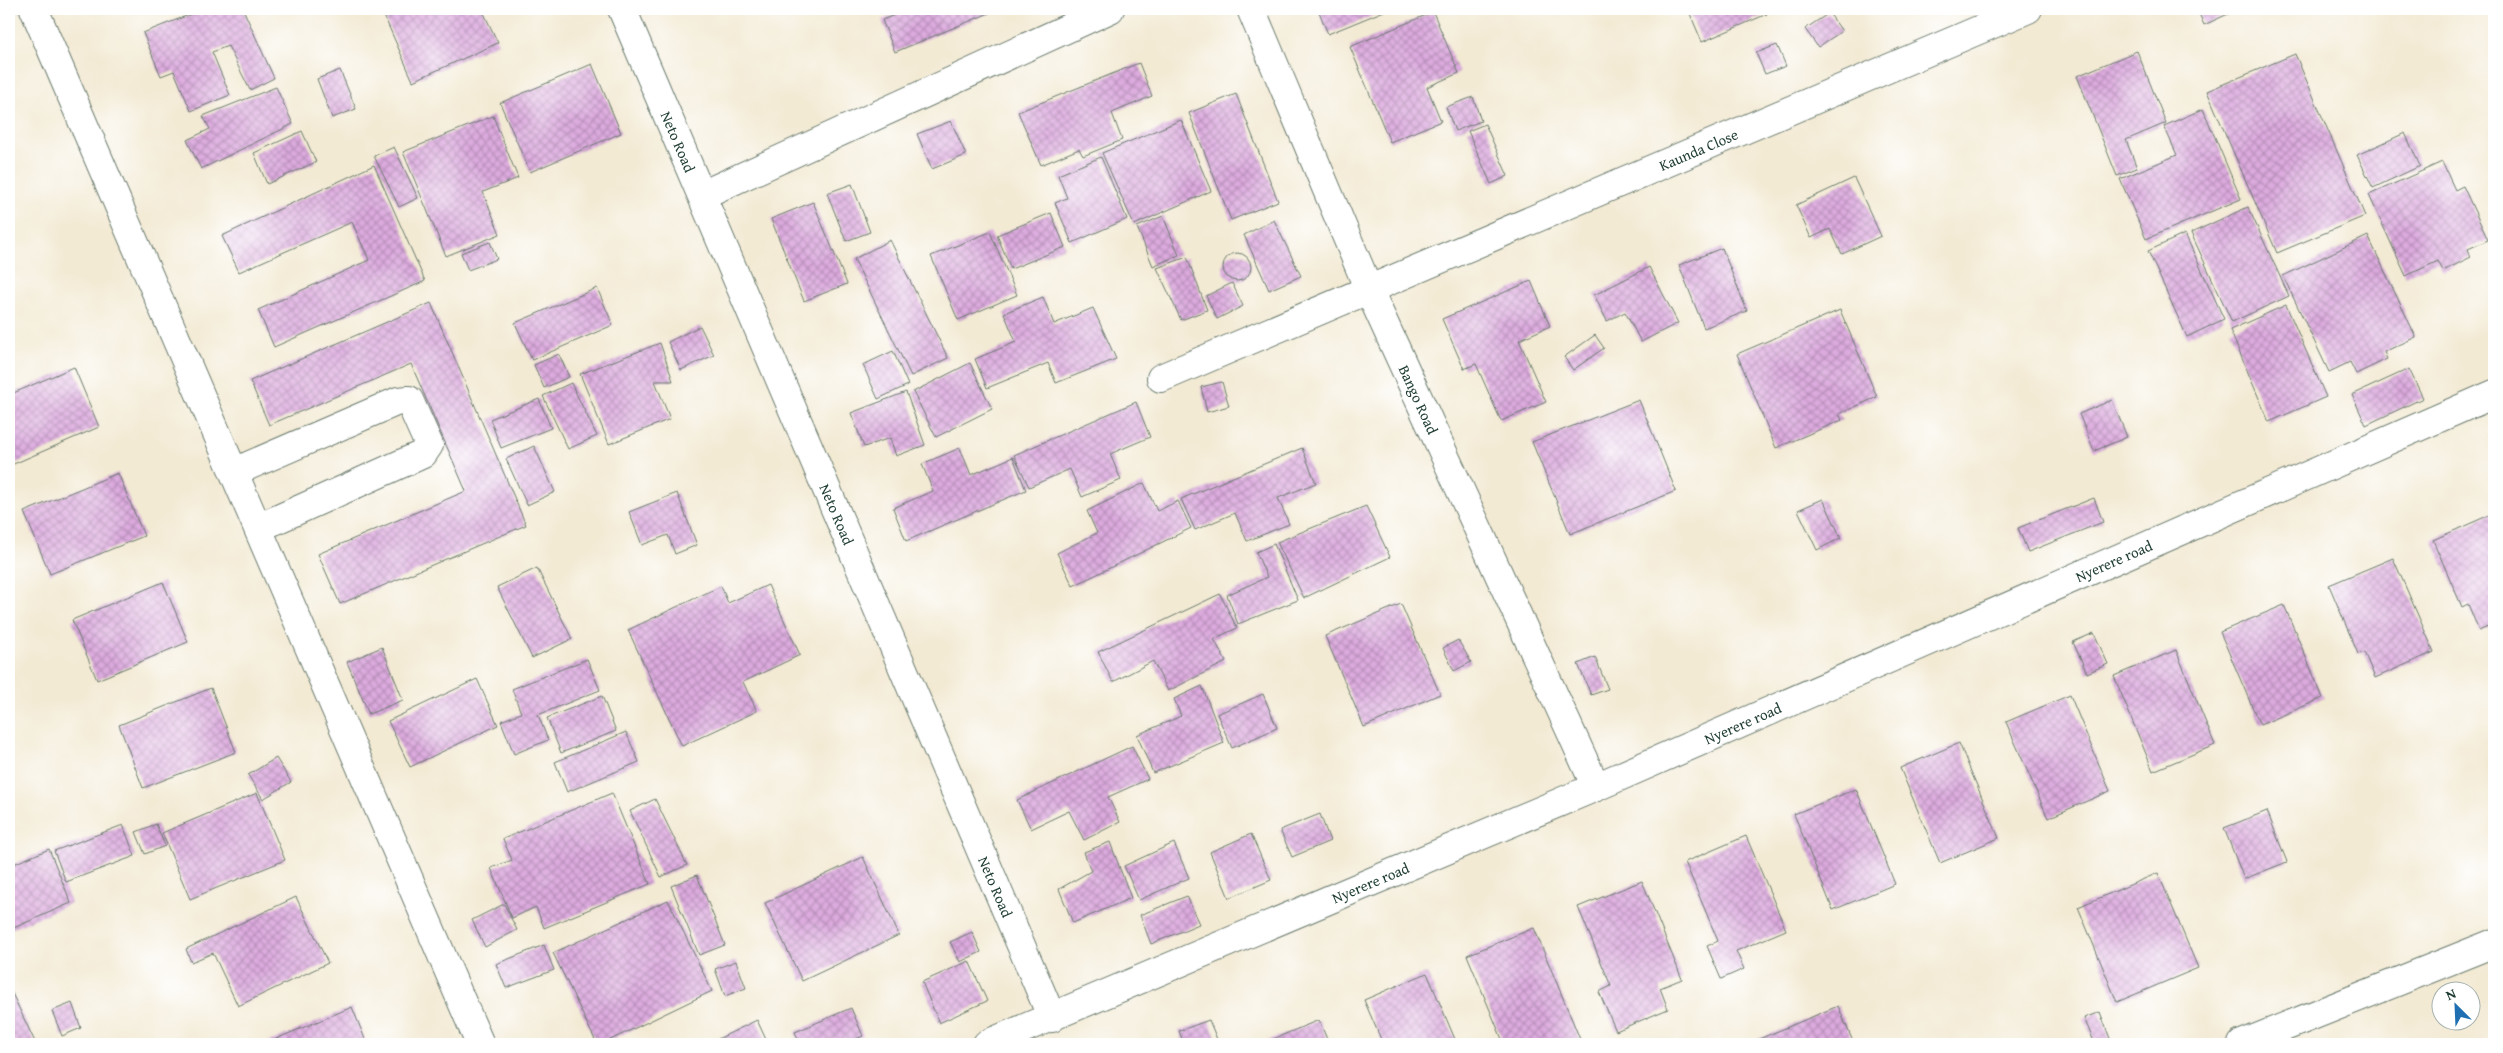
<svg xmlns="http://www.w3.org/2000/svg" width="2503" height="1053" font-family="'Gentium Book Plus',serif">
<defs>
<pattern id="building-cross-hatch" width="8" height="8" patternUnits="userSpaceOnUse" patternTransform="scale(1.25)"><rect width="8" height="8" fill="#ddabdf"/><path d="M0 0l8 8M0 8l8-8" fill="none" stroke="#b38cb6"/></pattern>
</defs>
<rect width="100%" height="100%" fill="#fff"/>
<filter id="ink" filterUnits="userSpaceOnUse"><feTurbulence type="fractalNoise" baseFrequency=".02" numOctaves="2"/><feDisplacementMap in="SourceGraphic" scale="10" xChannelSelector="R" yChannelSelector="G"/><feConvolveMatrix kernelMatrix="1 2 1 2 8 2 1 2 1" color-interpolation-filters="sRGB"/></filter>
<filter id="wash" filterUnits="userSpaceOnUse"><feTurbulence type="fractalNoise" baseFrequency=".0096" numOctaves="4" result="noise"/><feDisplacementMap in="SourceGraphic" scale="20" xChannelSelector="R" yChannelSelector="G"/><feGaussianBlur stdDeviation="1.12" result="paint"/><feColorMatrix in="noise" values="0 0 0 0 0 0 0 0 0 0 0 0 0 0 0 0 0 1.4 0 .05"/><feComposite in="paint" operator="in"/></filter>
<g filter="url(#wash)">
<rect width="100%" height="100%" fill="#f3ead4"/>
<g id="blocks">
<g fill="url(#building-cross-hatch)">
<path d="M204,9H243L274,78L250,90L228,46L212,52L230,95L191,111L174,71L161,76L143,33Z"/>
<path d="M381,9H482L498,43L413,81Z"/>
<path d="M909,9H999L895,52L882,20Z"/>
<path d="M1318,9H1389L1328,34Z"/>
<path d="M1688,9H1765L1767,14L1702,42Z"/>
<path d="M2197,9H2239L2204,25Z"/>
<path d="M1433,12L1459,73L1427,87L1441,121L1390,142L1350,47Z"/>
<path d="M1829,13L1842,31L1818,47L1805,29Z"/>
<path d="M1777,45L1786,66L1765,74L1756,53Z"/>
<path d="M2137,51L2166,123L2126,140L2137,168L2117,176L2077,76Z"/>
<path d="M2295,54L2365,216L2277,253L2207,91Z"/>
<path d="M1139,63L1152,96L1112,113L1122,140L1083,156L1079,149L1041,165L1018,112Z"/>
<path d="M592,64L621,133L530,172L500,103Z"/>
<path d="M340,70L356,109L332,118L317,79Z"/>
<path d="M276,87L293,124L201,169L187,140L210,129L203,116Z"/>
<path d="M1236,94L1278,201L1231,220L1189,113Z"/>
<path d="M1473,97L1481,121L1455,131L1446,107Z"/>
<path d="M2203,109L2241,199L2146,239L2120,179L2177,155L2164,126Z"/>
<path d="M493,116L518,178L483,192L500,234L446,256L403,152Z"/>
<path d="M1181,120L1211,191L1134,225L1102,153Z"/>
<path d="M951,121L966,155L932,169L917,134Z"/>
<path d="M1485,124L1508,176L1491,184L1468,131Z"/>
<path d="M302,131L316,162L267,184L254,153Z"/>
<path d="M2405,133L2420,166L2373,188L2357,155Z"/>
<path d="M394,147L418,198L399,207L374,156Z"/>
<path d="M1101,157L1127,219L1072,243L1055,203L1067,198L1058,175Z"/>
<path d="M2442,162L2455,190L2463,186L2488,240L2468,249L2471,257L2443,271L2438,261L2406,276L2369,195Z"/>
<path d="M374,165L425,281L274,347L258,310L369,260L352,222L239,272L222,236Z"/>
<path d="M1854,178L1881,236L1842,254L1830,229L1811,238L1796,205Z"/>
<path d="M852,184L870,232L846,241L827,193Z"/>
<path d="M813,202L847,284L804,301L771,219Z"/>
<path d="M2248,207L2289,296L2232,322L2191,233Z"/>
<path d="M1051,213L1065,247L1011,269L997,235Z"/>
<path d="M1163,216L1179,255L1153,266L1137,227Z"/>
<path d="M1274,220L1301,276L1269,290L1244,235Z"/>
<path d="M990,232L1017,295L958,320L931,256Z"/>
<path d="M2185,234L2224,319L2187,337L2148,251Z"/>
<path d="M2368,236L2416,337L2384,352L2387,359L2356,374L2350,362L2329,372L2283,276Z"/>
<path d="M890,240L948,358L911,376L854,259Z"/>
<path d="M490,242L497,259L468,270L461,253Z"/>
<path d="M1722,248L1747,311L1704,328L1679,265Z"/>
<circle cx="1237" cy="267" r="14"/>
<path d="M1187,257L1207,310L1181,320L1157,268Z"/>
<path d="M1649,267L1678,323L1641,342L1625,312L1607,321L1594,295Z"/>
<path d="M1531,281L1550,326L1519,340L1546,402L1501,421L1476,364L1464,369L1442,319Z"/>
<path d="M1232,283L1243,306L1217,319L1206,296Z"/>
<path d="M597,288L613,325L532,360L515,323Z"/>
<path d="M1043,297L1054,324L1093,308L1116,359L1056,383L1048,363L987,388L975,359L1016,342L1004,313Z"/>
<path d="M431,303L526,525L340,604L318,554L466,491L411,364L269,425L250,381Z"/>
<path d="M2286,305L2326,397L2269,422L2230,330Z"/>
<path d="M1840,310L1877,397L1839,414L1842,420L1776,448L1737,354Z"/>
<path d="M700,326L714,355L681,370L668,342Z"/>
<path d="M1595,335L1604,348L1573,370L1564,357Z"/>
<path d="M660,343L673,381H655L670,419L609,444L580,374Z"/>
<path d="M893,351L908,385L878,399L863,365Z"/>
<path d="M559,354L569,377L544,388L534,365Z"/>
<path d="M970,363L992,409L936,437L913,392Z"/>
<path d="M74,367L99,427L9,466V395Z"/>
<path d="M2409,369L2423,398L2366,425L2352,395Z"/>
<path d="M1222,382L1229,406L1207,412L1201,387Z"/>
<path d="M571,383L597,436L568,449L543,396Z"/>
<path d="M906,392L925,445L896,456L890,438L864,447L851,413Z"/>
<path d="M539,399L551,428L501,448L490,419Z"/>
<path d="M1639,400L1676,491L1570,534L1532,442Z"/>
<path d="M2112,400L2127,437L2094,451L2079,414Z"/>
<path d="M1136,402L1150,437L1110,454L1121,480L1082,497L1070,469L1029,487L1014,455Z"/>
<path d="M534,446L555,492L527,505L506,459Z"/>
<path d="M960,448L971,475L1013,457L1026,490L906,541L893,508L933,491L922,464Z"/>
<path d="M1302,448L1316,483L1278,498L1289,524L1247,541L1235,513L1195,530L1181,499Z"/>
<path d="M118,473L144,536L50,574L24,512Z"/>
<path d="M1144,483L1157,511L1178,501L1191,528L1073,586L1057,553L1097,533L1087,511Z"/>
<path d="M677,493L697,545L675,554L668,535L642,545L629,512Z"/>
<path d="M2094,498L2103,522L2028,552L2018,528Z"/>
<path d="M1823,499L1841,538L1817,550L1798,510Z"/>
<path d="M1366,506L1390,557L1304,598L1277,542Z"/>
<path d="M2494,513V624L2479,631L2468,604L2462,607L2433,540Z"/>
<path d="M1274,544L1298,600L1238,624L1227,595L1267,577L1256,552Z"/>
<path d="M2393,558L2434,652L2375,678L2364,652L2358,654L2329,585Z"/>
<path d="M537,568L572,639L532,658L497,587Z"/>
<path d="M163,582L188,642L97,680L72,620Z"/>
<path d="M768,585L800,655L743,682L757,711L682,746L628,630L721,586L728,603Z"/>
<path d="M1220,594L1237,628L1214,639L1226,662L1168,691L1153,661L1113,682L1098,652Z"/>
<path d="M1401,604L1440,694L1364,727L1325,636Z"/>
<path d="M2284,605L2323,698L2260,725L2220,632Z"/>
<path d="M2094,633L2108,664L2087,673L2073,642Z"/>
<path d="M1458,640L1471,662L1454,671L1443,648Z"/>
<path d="M382,647L403,700L369,714L347,662Z"/>
<path d="M2176,650L2215,745L2153,771L2114,676Z"/>
<path d="M1595,657L1608,689L1591,695L1578,664Z"/>
<path d="M587,659L600,690L538,715L548,740L514,754L501,721L521,713L512,689Z"/>
<path d="M477,679L498,725L410,767L388,721Z"/>
<path d="M1202,686L1224,743L1153,773L1137,735L1181,716L1174,699Z"/>
<path d="M211,688L236,752L143,788L119,725Z"/>
<path d="M1263,694L1277,728L1232,748L1217,714Z"/>
<path d="M2070,695L2110,791L2048,818L2006,722Z"/>
<path d="M602,696L616,731L561,753L547,718Z"/>
<path d="M626,732L639,762L567,792L555,762Z"/>
<path d="M1959,743L1999,838L1940,863L1900,768Z"/>
<path d="M1132,746L1148,779L1108,797L1120,822L1084,840L1069,811L1031,829L1017,800Z"/>
<path d="M276,758L291,782L263,799L248,775Z"/>
<path d="M1856,789L1895,884L1833,910L1794,814Z"/>
<path d="M257,793L285,860L190,899L162,833Z"/>
<path d="M612,793L650,884L544,928L536,907L512,918L491,868L512,860L503,839Z"/>
<path d="M655,799L687,865L661,877L630,811Z"/>
<path d="M2267,811L2287,862L2244,879L2224,828Z"/>
<path d="M1320,814L1330,841L1292,857L1280,830Z"/>
<path d="M156,824L165,846L145,854L136,832Z"/>
<path d="M123,825L135,856L66,882L54,851Z"/>
<path d="M1251,834L1271,880L1229,898L1210,852Z"/>
<path d="M1746,836L1786,930L1736,951L1744,969L1721,979L1707,946L1718,941L1685,862Z"/>
<path d="M1110,842L1131,898L1073,923L1059,889L1091,871L1084,852Z"/>
<path d="M1174,843L1189,878L1139,900L1124,866Z"/>
<path d="M49,849L71,903L9,930V866Z"/>
<path d="M863,857L899,935L802,981L765,903Z"/>
<path d="M2158,873L2198,968L2117,1002L2078,907Z"/>
<path d="M697,875L725,945L699,955L671,886Z"/>
<path d="M1642,881L1682,979L1660,988L1668,1009L1616,1031L1599,992L1611,986L1578,907Z"/>
<path d="M1187,896L1199,924L1151,944L1140,915Z"/>
<path d="M296,897L328,963L238,1006L213,953L191,962L186,949Z"/>
<path d="M668,900L712,991L602,1044H597L553,953Z"/>
<path d="M504,904L517,930L485,947L472,920Z"/>
<path d="M1534,928L1582,1044H1504L1467,955Z"/>
<path d="M972,932L981,952L960,962L950,942Z"/>
<path d="M544,945L554,970L506,988L496,964Z"/>
<path d="M736,961L746,988L725,996L715,969Z"/>
<path d="M969,961L987,1001L939,1023L922,982Z"/>
<path d="M1427,973L1457,1044H1383L1364,1000Z"/>
<path d="M9,987L36,1044H9Z"/>
<path d="M72,1003L81,1028L62,1036L52,1011Z"/>
<path d="M1838,1006L1854,1044H1747Z"/>
<path d="M352,1007L367,1044H264Z"/>
<path d="M851,1008L863,1036L844,1044H800L795,1032Z"/>
<path d="M2100,1012L2112,1044H2095L2084,1018Z"/>
<path d="M757,1020L768,1044H720L718,1039Z"/>
<path d="M1209,1020L1219,1044H1184L1179,1031Z"/>
<path d="M1319,1020L1329,1044H1261Z"/>
</g>
</g>
</g>
<g filter="url(#ink)">
<use href="#blocks" fill-opacity="0" stroke="#697a6c" stroke-width="1"/>
<g fill="none" stroke-linecap="round" stroke-linejoin="round">
<defs>
<g id="minor">
<path d="M34,9L480,1044"/>
<path id="s1" d="M622,9L1052,1018"/>
<path id="s2" d="M1251,9L1369,290L1596,787"/>
<path d="M702,195L1110,9"/>
<path id="s3" d="M1161,378L2028,9"/>
<path d="M234,472L398,401L409,400L429,445L423,454L258,528"/>
<path id="s4" d="M987,1044L1596,787L2494,394"/>
<path d="M2242,1044L2494,943"/>
</g>
</defs>
<use href="#minor" stroke="#697a6c" stroke-width="30"/>
<use href="#minor" stroke="#fff" stroke-width="28"/>
</g>
</g>
<g text-anchor="middle" dominant-baseline="central" stroke-width="4" stroke-linejoin="round" paint-order="stroke">
<g font-size="15" fill="#1f3d34" stroke="#fff">
<text stroke="none"><textPath href="#s1" startOffset="144">Neto Road</textPath></text>
<text stroke="none"><textPath href="#s3" startOffset="584">Kaunda Close</textPath></text>
<text stroke="none"><textPath href="#s2" startOffset="425">Bango Road</textPath></text>
<text stroke="none"><textPath href="#s1" startOffset="549">Neto Road</textPath></text>
<text stroke="none"><textPath href="#s4" startOffset="1226">Nyerere road</textPath></text>
<text stroke="none"><textPath href="#s4" startOffset="821">Nyerere road</textPath></text>
<text stroke="none"><textPath href="#s4" startOffset="416">Nyerere road</textPath></text>
<text stroke="none"><textPath href="#s1" startOffset="954">Neto Road</textPath></text>
</g>
</g>
<rect width="2503" height="1053" fill="none" stroke="#fff" stroke-width="30"/>
<g transform="translate(2456 1006) rotate(336)"><circle r="24" fill="#ffffff" stroke="#a5b1ae"/>
<path d="M0-4L9 19L0 12L-9 19Z" fill="#1f6fb2"/>
<text y="-8" font-size="14" font-weight="bold" text-anchor="middle" fill="#1f3d34">N</text>
</g>
</svg>
